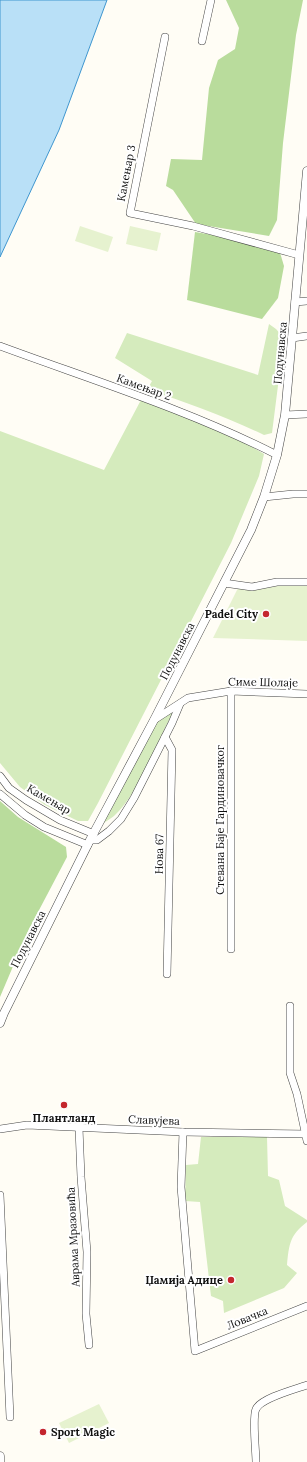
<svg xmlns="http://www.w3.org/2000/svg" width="307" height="1462" font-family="Lora,serif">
<rect width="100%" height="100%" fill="#fffdf5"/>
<g fill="#d5ebbd">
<path d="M269,324L276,329L284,338L272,433L264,435C226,417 187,402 147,390L152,381L115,358L127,333L258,375Z"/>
<path d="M142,398L237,438L264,454L259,476L231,543L98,803L88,821H78L45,805L20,787L0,763V431L104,470Z"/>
<path d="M175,709C157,740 140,792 114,816C110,819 105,822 101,825L159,718Z"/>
<path d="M201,1137H267L268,1176L279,1180L285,1206L307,1220V1222C290,1235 289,1244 287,1265L297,1273L284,1288L224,1313L223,1301L211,1296L200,1202L185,1201L186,1165L198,1164Z"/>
</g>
<g fill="#b9dc9c">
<path d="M226,0H303L296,35L283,143L277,220L269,236L196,224L173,190L166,186L171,159L202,160L209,88L218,60L235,49L239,28Z"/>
<path d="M195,232L278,246L284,266L278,298L262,319L187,300Z"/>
<path d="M0,801L18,817L66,847L67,857L28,931L0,997Z"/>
</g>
<g fill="#e6f2cf">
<path d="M80,226L113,237L108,252L75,241Z"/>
<path d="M130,226L161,233L157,251L126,244Z"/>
<path d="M307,585V641L213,638L238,588L253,590L278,586Z"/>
<path d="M99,1404L109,1423L69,1443L59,1423Z"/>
</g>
<path fill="#b9e0f7" stroke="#3f96cf" d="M0,0H107L59,130L0,257Z"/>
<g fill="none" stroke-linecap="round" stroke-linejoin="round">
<defs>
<g id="minor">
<path d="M165,37L130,213L193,226L299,255"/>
<path d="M202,41L211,0"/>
<path d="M295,302L307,301"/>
<path d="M292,338L307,336"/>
<path d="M0,346C92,380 189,410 277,455"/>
<path d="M285,415L307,414"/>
<path d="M264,497L293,494H307"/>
<path d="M224,583L252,587L277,582H307"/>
<path d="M231,691V949"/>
<path d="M154,720L188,698L231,691L307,694"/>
<path d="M165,737L172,750L167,974"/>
<path d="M0,776L9,788L26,800L60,820L94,834"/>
<path d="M0,794L25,815L44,827L88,845"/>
<path d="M90,840H97L109,831L121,819L134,798L172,723L180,704"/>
<path d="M290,1006V1073L297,1094L307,1141"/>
<path d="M79,1128L81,1177L87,1252L86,1314L89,1345"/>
<path d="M0,1129L27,1125L183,1132L307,1134"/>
<path d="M183,1132L181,1187L195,1351L307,1306"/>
<path d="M0,1195L10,1417"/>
<path d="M256,1462C256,1451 252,1417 256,1409C261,1398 296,1389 307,1385"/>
</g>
<g id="tertiary">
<path d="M0,1023L4,1013L90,840L154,720L251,530L264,497L277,455L285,415L307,171"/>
<path d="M0,1456V1462"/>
</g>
</defs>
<use href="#minor" stroke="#444" stroke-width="8"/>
<use href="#tertiary" stroke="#444" stroke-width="9"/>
<use href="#minor" stroke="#fff" stroke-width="7"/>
<use href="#tertiary" stroke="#fff" stroke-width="8"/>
</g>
<g fill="#c4262e" stroke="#fff" stroke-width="1.5">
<circle cx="266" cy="614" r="4"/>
<circle cx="64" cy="1105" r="4"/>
<circle cx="231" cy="1280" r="4"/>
<circle cx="43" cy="1432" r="4"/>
</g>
<g text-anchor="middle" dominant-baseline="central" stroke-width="4" stroke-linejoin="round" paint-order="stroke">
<g font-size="11" fill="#111" stroke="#fff">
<text transform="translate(126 173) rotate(-79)">Камењар 3</text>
<text transform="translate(280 353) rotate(-85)">Подунавска</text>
<text transform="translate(144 387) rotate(20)">Камењар 2</text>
<text transform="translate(177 651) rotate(-63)">Подунавска</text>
<text transform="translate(263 682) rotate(1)">Симе Шолаје</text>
<text transform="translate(49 799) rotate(30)">Камењар</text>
<text transform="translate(220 820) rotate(-90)">Стевана Баје Гардиновачког</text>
<text transform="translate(159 854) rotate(-89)">Нова 67</text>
<text transform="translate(28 939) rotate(-63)">Подунавска</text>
<text transform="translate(154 1120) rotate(2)">Славујева</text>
<text transform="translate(73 1237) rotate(-93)">Аврама Мразовића</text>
<text transform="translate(247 1318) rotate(-22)">Ловачка</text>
</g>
<g font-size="11" font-weight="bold" fill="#111" stroke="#fff" text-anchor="end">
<text x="258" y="614">Padel City</text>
<text x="64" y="1118" text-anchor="middle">Плантланд</text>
<text x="223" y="1280">Џамија Адице</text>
<text x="51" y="1432" text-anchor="start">Sport Magic</text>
</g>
</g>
</svg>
